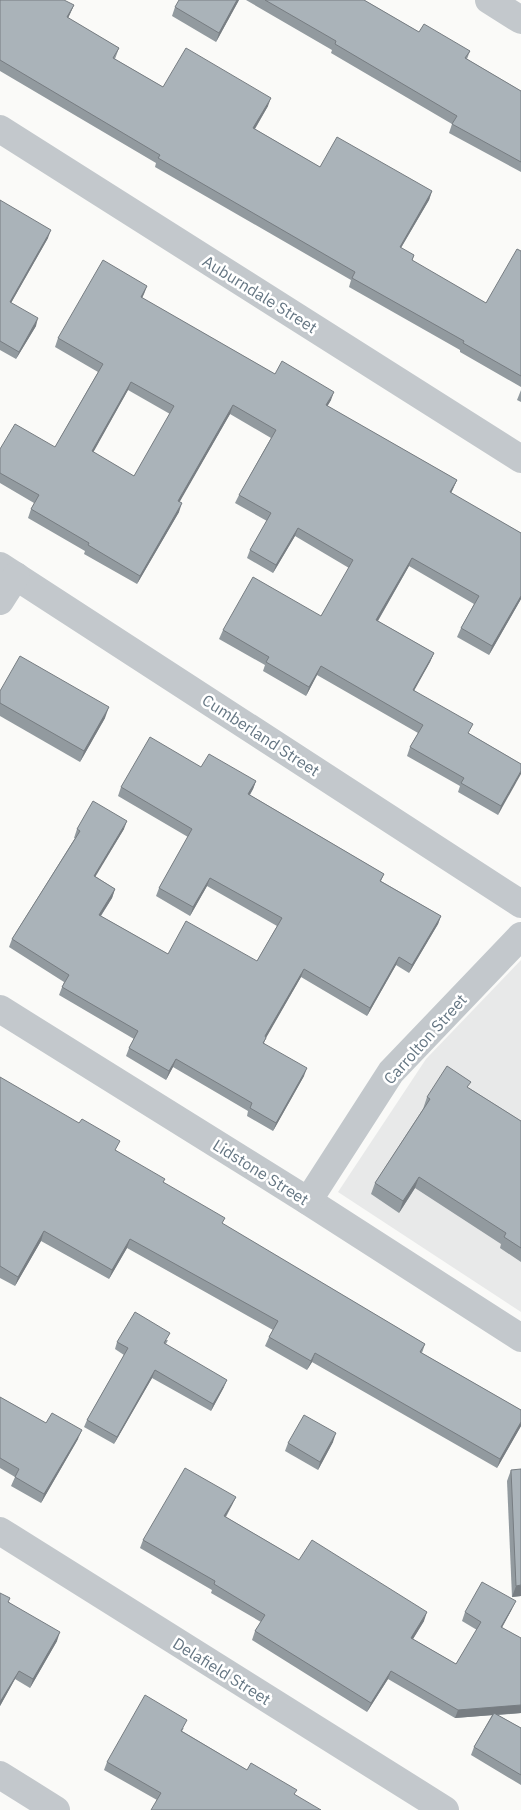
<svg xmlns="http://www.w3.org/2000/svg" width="521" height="1810" font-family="'IBM Plex Sans',sans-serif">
<rect width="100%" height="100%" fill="#fafaf8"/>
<path fill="#e8e9e9" d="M521,960V1312L338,1192L426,1059Z"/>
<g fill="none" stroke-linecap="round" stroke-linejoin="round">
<g stroke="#c3c8cc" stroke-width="28">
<path d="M489,0L521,20"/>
<path d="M0,129L521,459"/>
<path d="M0,566L521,904"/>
<path d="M0,601L16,576"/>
<path d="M0,1009L308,1201L521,1338"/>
<path d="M308,1201L391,1072L521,936"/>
<path d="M0,1531L445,1810"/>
<path d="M0,1775L56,1810"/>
</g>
</g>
<g fill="#929a9f" fill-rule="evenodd">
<path d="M0,0L74,5L68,18L119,48L115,59L163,87L268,106L255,129L320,167L432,191L429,200L401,248L414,255L412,261L486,303L521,251V387L460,352V350L349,287L351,280L155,167L156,163L0,71Z"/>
<path d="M239,0L216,42L172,16L175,7Z"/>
<path d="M246,0H364L419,32L470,51L467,59L521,91V172L449,133L452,124L331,53L332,50Z"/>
<path d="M0,200L48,238L11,303L36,326L16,359L0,350Z"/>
<path d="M147,286L142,298L275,374L331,400L327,406L457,480L451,493L521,533V599L489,655L457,637L461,628L474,604L409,566L378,621L434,653L430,662L414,690L470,734L521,764L498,815L458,792L460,786L407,756L410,747L418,733L317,675L306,696L263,671L265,665L219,639L223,630L321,616L349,568L295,536L273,573L247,558L250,550L267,521L235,503L239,495L271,438L230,414L179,502V512L137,584L84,554L85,551L28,518L31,509L34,503L0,483V449L55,447L98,372L55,347L58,338ZM128,390L170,414L134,476L93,452Z"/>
<path d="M521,390V402L517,400Z"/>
<path d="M0,691L105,718L80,762L0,716Z"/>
<path d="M201,767L256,781L253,789L250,795L384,874L381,881L441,916L438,924L409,973L396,965L367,1016L301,977L266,1037L264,1043L304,1076L273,1131L247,1116L248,1111L173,1067L166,1080L126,1056L129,1048L134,1039L59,995L64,982L9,947L12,939L75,838H74L77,829H124L95,876L115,889L112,898L101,916L168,954L257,961L277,926L207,886L190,916L156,896L159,888L188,837L118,796L121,787Z"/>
<path d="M0,1077L117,1151L163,1182L223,1224L425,1344L422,1353L521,1410V1426L497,1468L312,1362L307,1370L265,1346L269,1337L273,1330L127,1248L109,1279L41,1241L15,1286L0,1278Z"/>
<path d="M469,1088L521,1121V1262L500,1248L501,1244L415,1188L399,1213L371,1194L375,1183L423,1109L427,1097Z"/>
<path d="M168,1340L166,1344L224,1387L211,1411L152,1378L114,1444L84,1427L87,1420L124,1355L115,1349L117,1342Z"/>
<path d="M0,1397L46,1423L78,1439L41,1503L11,1486L15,1477L0,1468Z"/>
<path d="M333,1442L318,1470L285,1451L288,1443Z"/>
<path d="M511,1470L521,1596L512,1597L507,1481Z"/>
<path d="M236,1497L226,1517L299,1560L424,1621L413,1639L456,1664L477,1630L462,1621L465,1612L512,1609L502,1627L521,1713L498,1715L521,1728V1785L471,1755L474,1747L492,1715L455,1718L388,1679L367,1712L252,1640L255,1631L261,1622L211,1593L212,1590L140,1548L143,1540Z"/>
<path d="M0,1593L9,1602L57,1641L30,1688L15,1679L0,1706Z"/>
<path d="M184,1728L182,1731L247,1770L295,1795L157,1800L104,1770L107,1762Z"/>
</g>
<g fill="#777d82">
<path d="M237,0H239L216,42L219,33Z"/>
<path d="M74,5L70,14L64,26L67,17Z"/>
<path d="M271,98L268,106L250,137L253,128Z"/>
<path d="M432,191L429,200L396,256L400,247Z"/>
<path d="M51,230L48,238L7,310L10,302Z"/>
<path d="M147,286L144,294L138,306L141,297Z"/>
<path d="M38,318L36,326L16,359L19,352Z"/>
<path d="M131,382L128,390L89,460L92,451Z"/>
<path d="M334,392L331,400L323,414L326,405Z"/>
<path d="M233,405L230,414L175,510L178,501Z"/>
<path d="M457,480L453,489L447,501L450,492Z"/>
<path d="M182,503L179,512L137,584L140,576Z"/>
<path d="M298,528L295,536L273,573L276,565Z"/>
<path d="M412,558L409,566L373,629L376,620Z"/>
<path d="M521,596V599L489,655L492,646Z"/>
<path d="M434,653L430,662L410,698L413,690Z"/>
<path d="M321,666L317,675L306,696L309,687Z"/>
<path d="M109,707L105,718L80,762L84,751Z"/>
<path d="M521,771V774L498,815L501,806Z"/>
<path d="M256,781L253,789L245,802L248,794Z"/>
<path d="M127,821L124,829L91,884L94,876Z"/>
<path d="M210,878L207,886L190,916L193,907Z"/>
<path d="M115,889L112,898L96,923L99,915Z"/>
<path d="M441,916L438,924L409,973L412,965Z"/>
<path d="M399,957L396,965L367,1016L370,1008Z"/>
<path d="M304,969L301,977L262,1045L265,1036Z"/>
<path d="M176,1059L173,1067L166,1080L169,1071Z"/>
<path d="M307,1068L304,1076L273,1131L276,1123Z"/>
<path d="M419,1177L415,1188L399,1213L403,1201Z"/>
<path d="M44,1231L41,1241L15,1286L18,1277Z"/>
<path d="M130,1239L127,1248L109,1279L112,1270Z"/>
<path d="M315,1353L312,1362L307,1370L311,1361Z"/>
<path d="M155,1370L152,1378L114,1444L117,1437Z"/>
<path d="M227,1380L224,1387L211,1411L213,1404Z"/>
<path d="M521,1422V1426L497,1468L500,1459Z"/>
<path d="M82,1430L78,1439L41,1503L44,1494Z"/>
<path d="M336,1433L333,1442L318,1470L320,1462Z"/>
<path d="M236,1497L232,1505L221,1524L224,1516Z"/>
<path d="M521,1585V1596L512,1597L516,1586Z"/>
<path d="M516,1601L512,1609L498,1635L501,1627Z"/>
<path d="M427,1612L424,1621L408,1647L411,1638Z"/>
<path d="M60,1632L57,1641L30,1688L33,1679Z"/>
<path d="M19,1671L15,1679L0,1706V1702Z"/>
<path d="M391,1671L388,1679L367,1712L371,1703Z"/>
<path d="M521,1705V1713L455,1718L458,1710Z"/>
</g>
<g fill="#aab3b9" stroke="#777d82" fill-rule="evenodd">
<path d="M0,0H64L74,5L67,17L119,48L113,58L163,87L186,48L271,98L253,128L320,167L337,137L432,191L400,247L414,255L412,260L486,303L517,249L521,251V376L463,343L464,341L352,278L355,272L158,158L160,155L0,60Z"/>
<path d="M179,0H237L219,33L175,7Z"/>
<path d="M265,0H364L419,32L424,24L470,51L465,58L521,91V162L452,124L457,116L335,44L336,41Z"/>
<path d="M0,200L51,230L10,302L38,318L19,352L0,341Z"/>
<path d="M103,260L147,286L141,297L275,374L282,361L334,392L326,405L457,480L450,492L521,533V596L492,646L461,628L479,596L412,558L376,620L434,653L413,690L473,724L468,733L521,764V771L501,806L461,783L464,778L410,747L423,725L321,666L309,687L266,662L269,657L223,630L253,577L321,616L353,560L298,528L276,565L250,550L271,513L239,495L276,430L233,405L178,501L182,503L140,576L88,545L89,543L31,509L39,495L0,473V449L15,424L55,447L103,364L58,338ZM131,382L174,406L134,476L92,451Z"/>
<path d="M20,656L109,707L84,751L0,703V691Z"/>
<path d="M150,737L201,767L209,754L256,781L248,794L384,874L380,881L441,916L412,965L399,957L370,1008L304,969L265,1036L266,1038L263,1043L307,1068L276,1123L250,1108L252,1103L176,1059L169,1071L129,1048L138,1031L62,987L69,975L12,939L80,831L77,829L93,801L127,821L94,876L115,889L99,915L168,954L186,921L257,961L282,918L210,878L193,907L159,888L192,829L121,787Z"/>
<path d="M447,1066L471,1082L467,1087L521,1121V1248L504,1237L506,1233L419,1177L403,1201L375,1183L430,1099L427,1097Z"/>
<path d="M0,1077L79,1123L82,1119L120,1141L115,1150L165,1179L163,1182L225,1218L222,1223L425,1344L420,1352L521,1410V1422L500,1459L315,1353L311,1361L269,1337L278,1321L130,1239L112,1270L44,1231L18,1277L0,1266Z"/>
<path d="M135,1312L170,1333L164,1343L227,1380L213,1404L155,1370L117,1437L87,1420L128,1348L117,1342Z"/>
<path d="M0,1397L46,1423L52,1413L82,1430L44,1494L15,1477L19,1469L0,1458Z"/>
<path d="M304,1415L336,1433L320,1462L288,1443Z"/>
<path d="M185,1468L236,1497L224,1516L299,1560L312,1540L427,1612L411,1638L456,1664L481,1622L465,1612L482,1582L516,1601L501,1627L521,1638V1705L458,1710L391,1671L371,1703L255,1631L265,1615L214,1584L215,1581L143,1540Z"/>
<path d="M521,1469V1585L516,1586L511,1470Z"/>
<path d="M0,1593L10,1598L8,1602L60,1632L33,1679L19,1671L0,1702Z"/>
<path d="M145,1695L187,1720L181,1731L247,1770L251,1763L297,1790L294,1794L321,1810H151L161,1793L107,1762Z"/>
<path d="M494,1713L521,1728V1775L474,1747Z"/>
</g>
<g text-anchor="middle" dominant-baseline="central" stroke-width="5" stroke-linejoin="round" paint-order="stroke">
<g font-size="16" fill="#657683" stroke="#fff">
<text transform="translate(260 294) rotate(32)">Auburndale Street</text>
<text transform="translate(261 735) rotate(33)">Cumberland Street</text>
<text transform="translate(425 1039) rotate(-48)">Carrolton Street</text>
<text transform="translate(261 1172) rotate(32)">Lidstone Street</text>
<text transform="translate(222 1671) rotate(32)">Delafield Street</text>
</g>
</g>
</svg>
